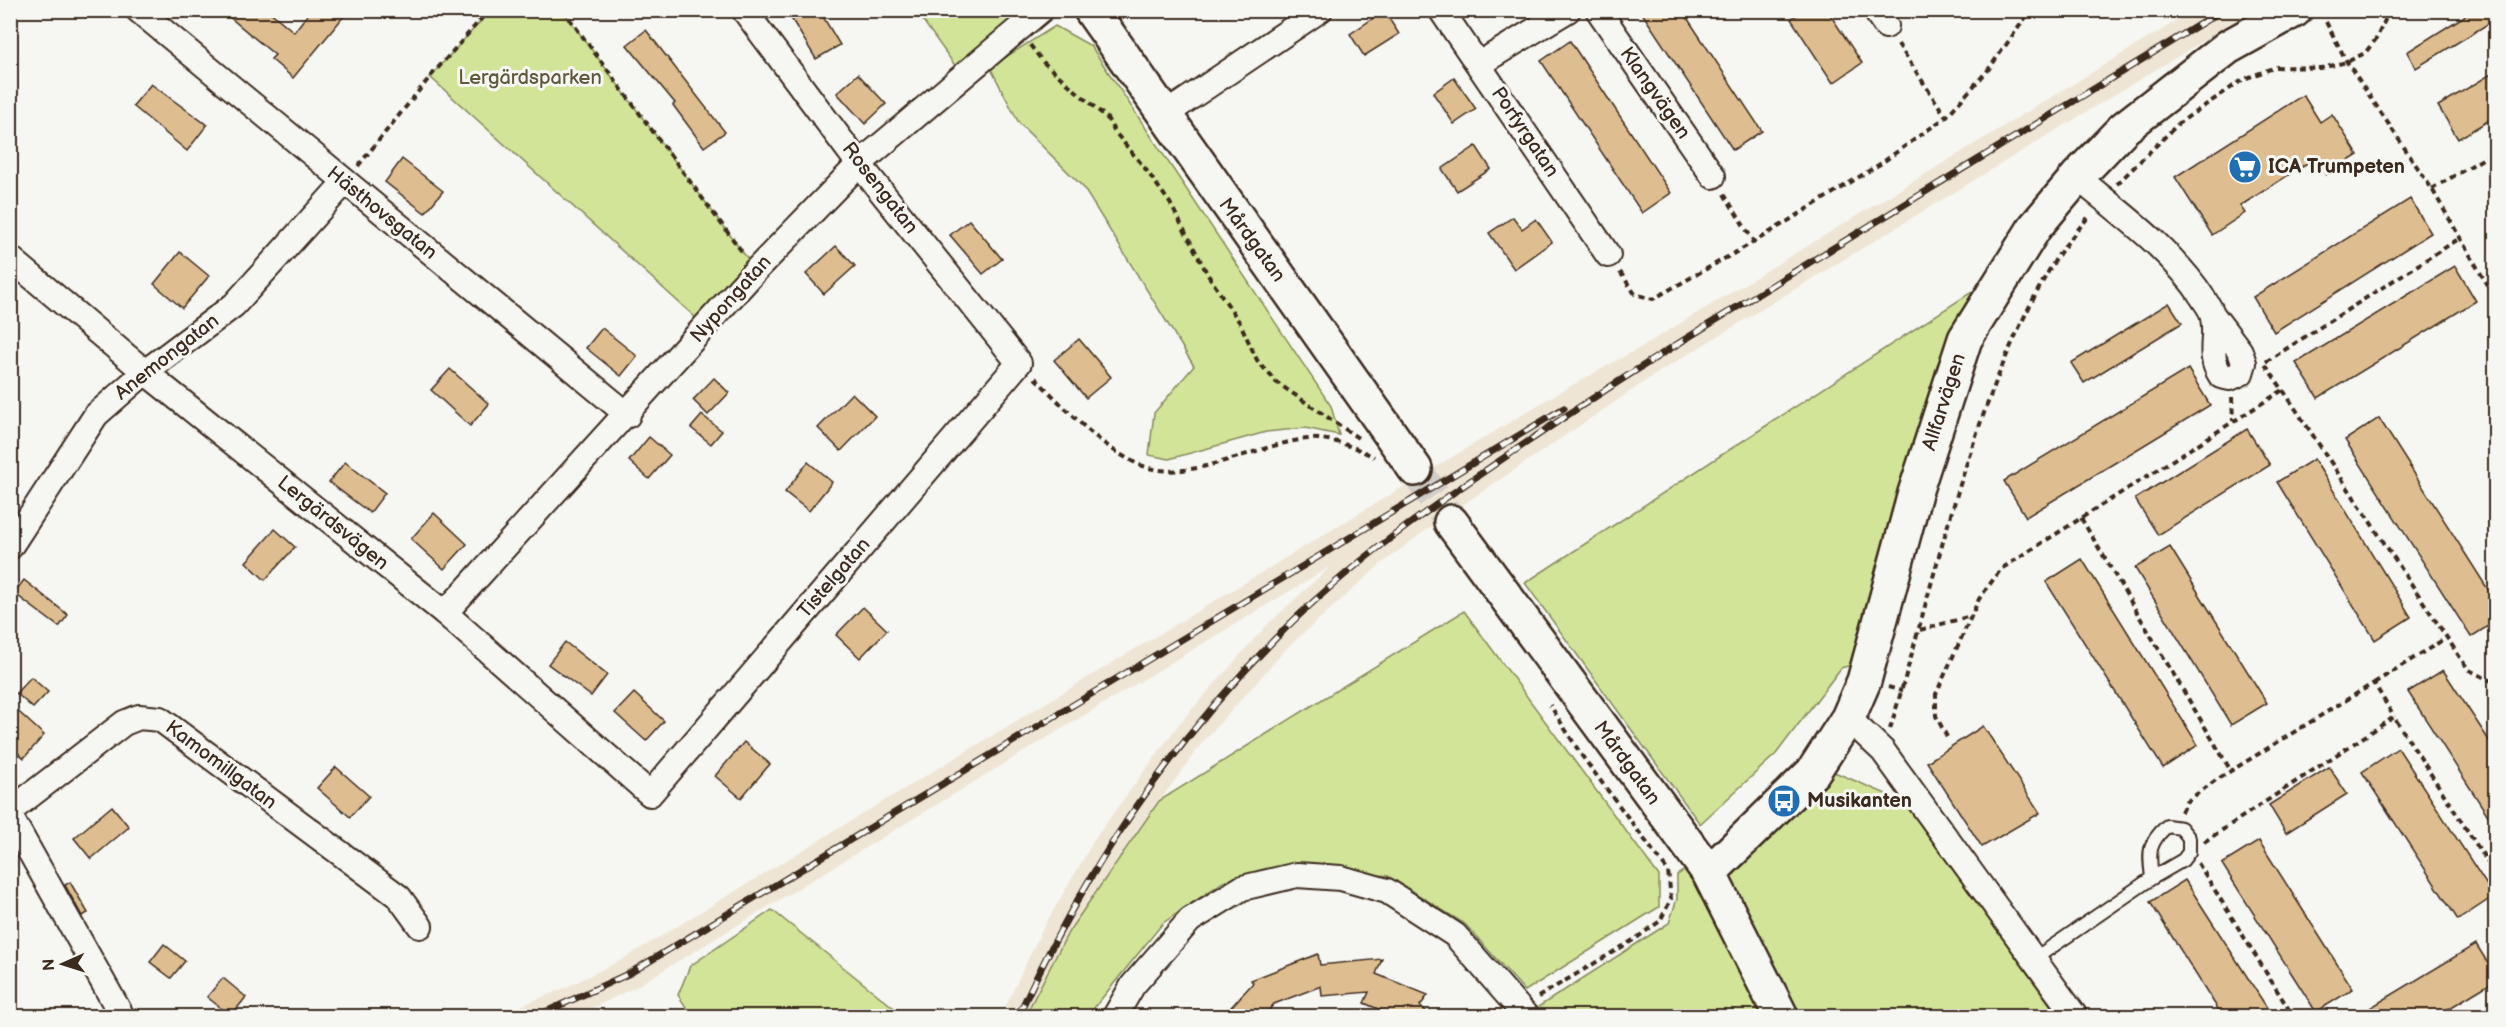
<svg xmlns="http://www.w3.org/2000/svg" width="2506" height="1027" font-family="'Balsamiq Sans',sans-serif">
<rect width="100%" height="100%" fill="#f6f6f2"/>
<filter id="ink" filterUnits="userSpaceOnUse"><feTurbulence type="fractalNoise" baseFrequency=".0167" numOctaves="2"/><feDisplacementMap in="SourceGraphic" scale="12" xChannelSelector="R" yChannelSelector="G"/><feConvolveMatrix kernelMatrix="1 2 1 2 8 2 1 2 1" color-interpolation-filters="sRGB"/></filter>
<g filter="url(#ink)">
<path fill="#efe5d5" d="M2193,11H2252L1659,372L1437,522L1381,564L1287,648L1202,743L1121,854L1070,944L1035,1016H1001L1042,930L1096,837L1179,724L1265,627L1331,566L637,986L577,1016H496L565,988L623,959L1558,393L1643,346Z"/>
<g fill="#d1e498" stroke="#86875b" stroke-width="1.5">
<path d="M468,11H563L756,270L706,327L430,77L480,22Z"/>
<path d="M916,11H1024L956,67Z"/>
<path d="M1055,26L1091,46L1331,406L1339,435L1305,428L1266,432L1169,459L1149,455L1154,413L1194,366L1083,187L1019,123L990,67Z"/>
<path d="M1973,291L1937,365L1858,663L1841,668L1776,754L1700,824L1525,583Z"/>
<path d="M1464,611L1659,876V907L1525,991L1465,924L1388,876L1293,865L1223,882L1163,923L1094,1008L1090,1016H1025L1069,931L1159,801Z"/>
<path d="M1832,771L1905,802L2058,1016H1792L1721,876Z"/>
<path d="M1694,864L1774,1016H1536L1532,1011L1669,923L1677,899V875Z"/>
<path d="M772,910L904,1016H692L678,995L690,966Z"/>
</g>
<g fill="#debd90" stroke="#3b2a1e" stroke-width="1.5">
<path d="M221,10H268L294,32L311,10H349L293,78L271,59L275,55Z"/>
<path d="M786,10H819L840,45L816,59Z"/>
<path d="M1640,10H1682L1762,131L1733,150Z"/>
<path d="M1804,10H1827L1862,63L1833,83L1791,19Z"/>
<path d="M2474,10H2496V19L2416,68L2407,52Z"/>
<path d="M1384,11L1399,34L1364,56L1350,34Z"/>
<path d="M646,30L725,132L704,147L673,105L675,103L627,45Z"/>
<path d="M1570,41L1671,193L1642,213L1541,61Z"/>
<path d="M2496,71V116L2458,139L2438,106Z"/>
<path d="M858,74L886,104L865,124L837,93Z"/>
<path d="M1454,78L1476,109L1454,124L1433,93Z"/>
<path d="M151,84L207,125L187,151L133,106Z"/>
<path d="M2303,95L2320,122L2332,114L2358,155L2326,175L2315,158L2240,206L2245,213L2212,235L2175,177Z"/>
<path d="M1476,146L1491,169L1457,191L1442,169Z"/>
<path d="M402,159L443,191L425,213L385,182Z"/>
<path d="M2410,199L2431,233L2274,332L2253,297Z"/>
<path d="M1513,217L1522,229L1536,219L1552,242L1514,269L1489,233Z"/>
<path d="M969,220L1002,259L983,274L950,235Z"/>
<path d="M836,246L855,266L824,294L806,274Z"/>
<path d="M180,252L209,276L182,308L154,284Z"/>
<path d="M2455,266L2476,301L2318,398L2296,363Z"/>
<path d="M2169,303L2182,323L2084,383L2071,363Z"/>
<path d="M602,328L637,356L621,376L586,348Z"/>
<path d="M1079,339L1111,377L1086,398L1054,360Z"/>
<path d="M450,369L489,404L470,426L431,390Z"/>
<path d="M2188,369L2210,405L2026,517L2004,481Z"/>
<path d="M714,378L729,393L708,415L693,400Z"/>
<path d="M852,393L875,416L841,451L818,428Z"/>
<path d="M702,415L722,431L711,444L691,428Z"/>
<path d="M2379,418L2496,602V621L2471,637L2345,440Z"/>
<path d="M2247,429L2270,465L2158,535L2135,499Z"/>
<path d="M649,437L670,455L649,479L629,461Z"/>
<path d="M2314,459L2411,617L2375,640L2277,482Z"/>
<path d="M345,462L385,493L370,513L329,482Z"/>
<path d="M808,462L832,482L809,511L785,492Z"/>
<path d="M434,513L467,544L444,569L411,539Z"/>
<path d="M275,529L295,547L265,580L246,562Z"/>
<path d="M2170,547L2267,703L2231,725L2135,568Z"/>
<path d="M2082,559L2198,745L2163,768L2046,582Z"/>
<path d="M24,580L68,615L59,627L14,593Z"/>
<path d="M863,607L887,630L860,658L836,635Z"/>
<path d="M565,642L607,675L591,696L548,664Z"/>
<path d="M2443,670L2496,751V828L2408,692Z"/>
<path d="M31,677L48,692L33,708L16,693Z"/>
<path d="M634,693L664,721L646,741L615,713Z"/>
<path d="M10,704L44,735L24,758L10,746Z"/>
<path d="M1983,726L2040,813L1982,847L1927,762Z"/>
<path d="M744,742L770,764L741,798L715,776Z"/>
<path d="M2398,748L2494,896L2458,920L2362,772Z"/>
<path d="M336,767L369,796L350,817L317,788Z"/>
<path d="M2329,767L2347,794L2286,833L2269,805Z"/>
<path d="M112,806L129,827L91,859L74,838Z"/>
<path d="M2259,841L2353,989L2316,1012L2222,864Z"/>
<path d="M2185,880L2273,1017H2223L2150,902Z"/>
<path d="M70,882L88,913L82,916L65,885Z"/>
<path d="M164,944L185,961L171,978L150,962Z"/>
<path d="M2476,944L2496,976V980L2435,1017H2355Z"/>
<path d="M1318,954L1320,965L1382,959L1376,974L1428,995L1420,1006L1433,1017H1397L1364,1003L1369,992L1322,996L1321,986L1274,1004L1263,1017H1222L1253,983L1251,980Z"/>
<path d="M223,978L246,997L231,1016L207,997Z"/>
</g>
<g fill="none" stroke-linecap="round" stroke-linejoin="round">
<path stroke="#d1cdc8" stroke-width="33" stroke-dasharray="33 16" stroke-linecap="butt" d="M1415,469L1451,522"/>
<defs>
<path id="lane" d="M2034,959L2152,878L2183,860L2189,852V838L2181,828L2167,826C2147,844 2149,853 2152,878"/>
<g id="street">
<path d="M138,10L628,415"/>
<path d="M1441,10L1608,255"/>
<path d="M1598,10L1713,176"/>
<path d="M1875,10L1886,26"/>
<path d="M1479,64L1568,10"/>
<path d="M1163,116L1320,10"/>
<path d="M2077,177C2120,213 2172,250 2203,298C2206,303 2211,309 2212,314C2219,337 2206,354 2221,376L2230,378L2241,373L2244,363L2240,351L2212,314"/>
<path d="M10,258L145,372L445,613L650,794L1019,363L859,164L744,10"/>
<path d="M10,547L96,415L145,372L234,305L344,183"/>
<path d="M445,613L756,270L859,164L1041,10"/>
<path d="M1848,718L1883,751L2075,1016"/>
<path d="M10,811L124,723L139,717L160,719L399,897L420,926"/>
<path d="M10,816L122,1016"/>
<path d="M1115,1016L1133,985L1190,920L1242,888L1297,875L1341,878L1387,891L1455,935L1526,1016"/>
</g>
<g id="secondary">
<path d="M1091,10L1415,469"/>
<path d="M1451,522L1709,873L1781,1016"/>
<path d="M1709,873L1813,772L1848,718L1864,681L1915,493L1965,339L2035,227L2077,177L2123,129L2228,47L2295,10"/>
</g>
</defs>
<use href="#lane" stroke="#3b2a1e" stroke-width="16"/>
<use href="#street" stroke="#3b2a1e" stroke-width="28"/>
<use href="#secondary" stroke="#3b2a1e" stroke-width="38"/>
<g stroke="#3b2a1e" stroke-width="4" stroke-dasharray="6 4.5" stroke-linecap="butt">
<path d="M563,10L743,253"/>
<path d="M2326,22L2347,62L2432,189L2496,300"/>
<path d="M1898,44L1946,117"/>
<path d="M1030,45L1043,62L1107,118L1114,131L1144,167L1170,203L1208,275L1240,323L1257,360L1276,382L1361,440"/>
<path d="M358,166L430,77L489,10"/>
<path d="M2117,184L2179,123L2244,79L2276,67L2321,68L2347,62L2365,53L2376,39L2385,20L2395,10"/>
<path d="M2432,189L2496,151"/>
<path d="M1724,194L1754,242"/>
<path d="M1620,272L1635,294L1653,299L1754,242L1880,164L1946,117L1988,70L2031,10"/>
<path d="M1035,378C1066,408 1096,444 1136,463C1187,488 1253,444 1308,439C1330,437 1355,447 1374,457"/>
<path d="M2283,390L2459,656L2469,670L2496,683"/>
<path d="M2232,397L2233,421"/>
<path d="M2081,518L2231,771"/>
<path d="M1920,630L1971,616"/>
<path d="M2374,683L2446,638"/>
<path d="M1888,687L1902,691"/>
<path d="M1890,729C1937,575 1971,400 2054,262C2064,245 2078,230 2090,215"/>
<path d="M1947,737L1936,716V694L1979,599L2001,569L2283,390L2264,363L2460,238"/>
<path d="M2181,812L2186,802L2216,780L2374,683L2394,717"/>
<path d="M2204,842L2394,717L2496,875"/>
<path d="M2198,863L2293,1016"/>
<path d="M1538,997L1635,939L1660,921L1671,899L1668,871L1582,756L1550,705"/>
</g>
<use href="#lane" stroke="#f6f6f2" stroke-width="12"/>
<use href="#street" stroke="#f6f6f2" stroke-width="24"/>
<use href="#secondary" stroke="#f6f6f2" stroke-width="33"/>
<defs>
<g id="rail">
<path d="M537,1016L630,973L1564,408"/>
<path d="M1018,1016C1082,876 1165,751 1274,640C1358,553 1460,488 1560,420C1660,353 1763,291 1866,228C1985,155 2104,83 2223,10"/>
</g>
</defs>
<use href="#rail" stroke="#3b2a1e" stroke-width="7"/>
<use href="#rail" stroke="#f6f6f2" stroke-width="4.5" stroke-dasharray="14" stroke-linecap="butt"/>
</g>
</g>
<defs>
<symbol id="supermarket-disc" viewBox="-11 -11 22 22"><circle r="9.5" fill="#1f6fb2" stroke="#f6f6f2"/><path d="M-6-5.5h2.5l.6 2H6L4.5 2H-2.5L-4.4-4H-6ZM-1.5 3.2a1.3 1.3 0 1 0 .1 0ZM3 3.2a1.3 1.3 0 1 0 .1 0Z" fill="#fff"/></symbol>
<symbol id="bus-disc" viewBox="-11 -11 22 22"><circle r="9.5" fill="#1f6fb2" stroke="#f6f6f2"/><path d="M-5-6H5V4H4V6H2V4H-2V6H-4V4H-5ZM-3.5-4V0h7V-4ZM-3.5 1.2v1.5H-2V1.2ZM2 1.2v1.5H3.5V1.2Z" fill="#fff"/></symbol>
</defs>
<g fill-rule="evenodd">
<use href="#supermarket-disc" x="2226" y="148" width="38" height="38"/>
<use href="#bus-disc" x="1765" y="782" width="38" height="38"/>
</g>
<g text-anchor="middle" dominant-baseline="central" stroke-width="6" stroke-linejoin="round" paint-order="stroke">
<g font-size="20" fill="#60583c" stroke="#f6f6f2">
<text x="530" y="78">Lergärdsparken</text>
</g>
<g font-size="20" fill="#3b2a1e" stroke="#f6f6f2">
<text transform="translate(1655 93) rotate(55)">Klangvägen</text>
<text transform="translate(1525 132) rotate(56)">Porfyrgatan</text>
<text transform="translate(880 188) rotate(52)">Rosengatan</text>
<text transform="translate(382 213) rotate(39)">Hästhovsgatan</text>
<text transform="translate(1252 240) rotate(54)">Mårdgatan</text>
<text transform="translate(731 299) rotate(-48)">Nypongatan</text>
<text transform="translate(167 357) rotate(-38)">Anemongatan</text>
<text transform="translate(1944 402) rotate(-72)">Allfarvägen</text>
<text transform="translate(333 523) rotate(39)">Lergärdsvägen</text>
<text transform="translate(834 578) rotate(-49)">Tistelgatan</text>
<text transform="translate(1627 763) rotate(54)">Mårdgatan</text>
<text transform="translate(221 765) rotate(37)">Kamomillgatan</text>
</g>
<g font-size="20" font-weight="bold" fill="#3b2a1e" stroke="#f6f6f2" text-anchor="start">
<text x="2268" y="167">ICA Trumpeten</text>
<text x="1807" y="801">Musikanten</text>
</g>
</g>
<rect width="2506" height="1027" fill="none" stroke="#f6f6f2" stroke-width="36"/>
<rect x="18" y="18" width="2470" height="991" fill="none" stroke="#3b2a1e" stroke-width="2" filter="url(#ink)"/>
<g transform="translate(63 964) rotate(267)" stroke="#f6f6f2" stroke-width="4.5" paint-order="stroke">
<path d="M0-4.5L10 22L0 15L-10 22Z" fill="#3b2a1e"/>
<text y="-9" font-size="16" font-weight="bold" text-anchor="middle" fill="#3b2a1e">N</text>
</g>
</svg>
